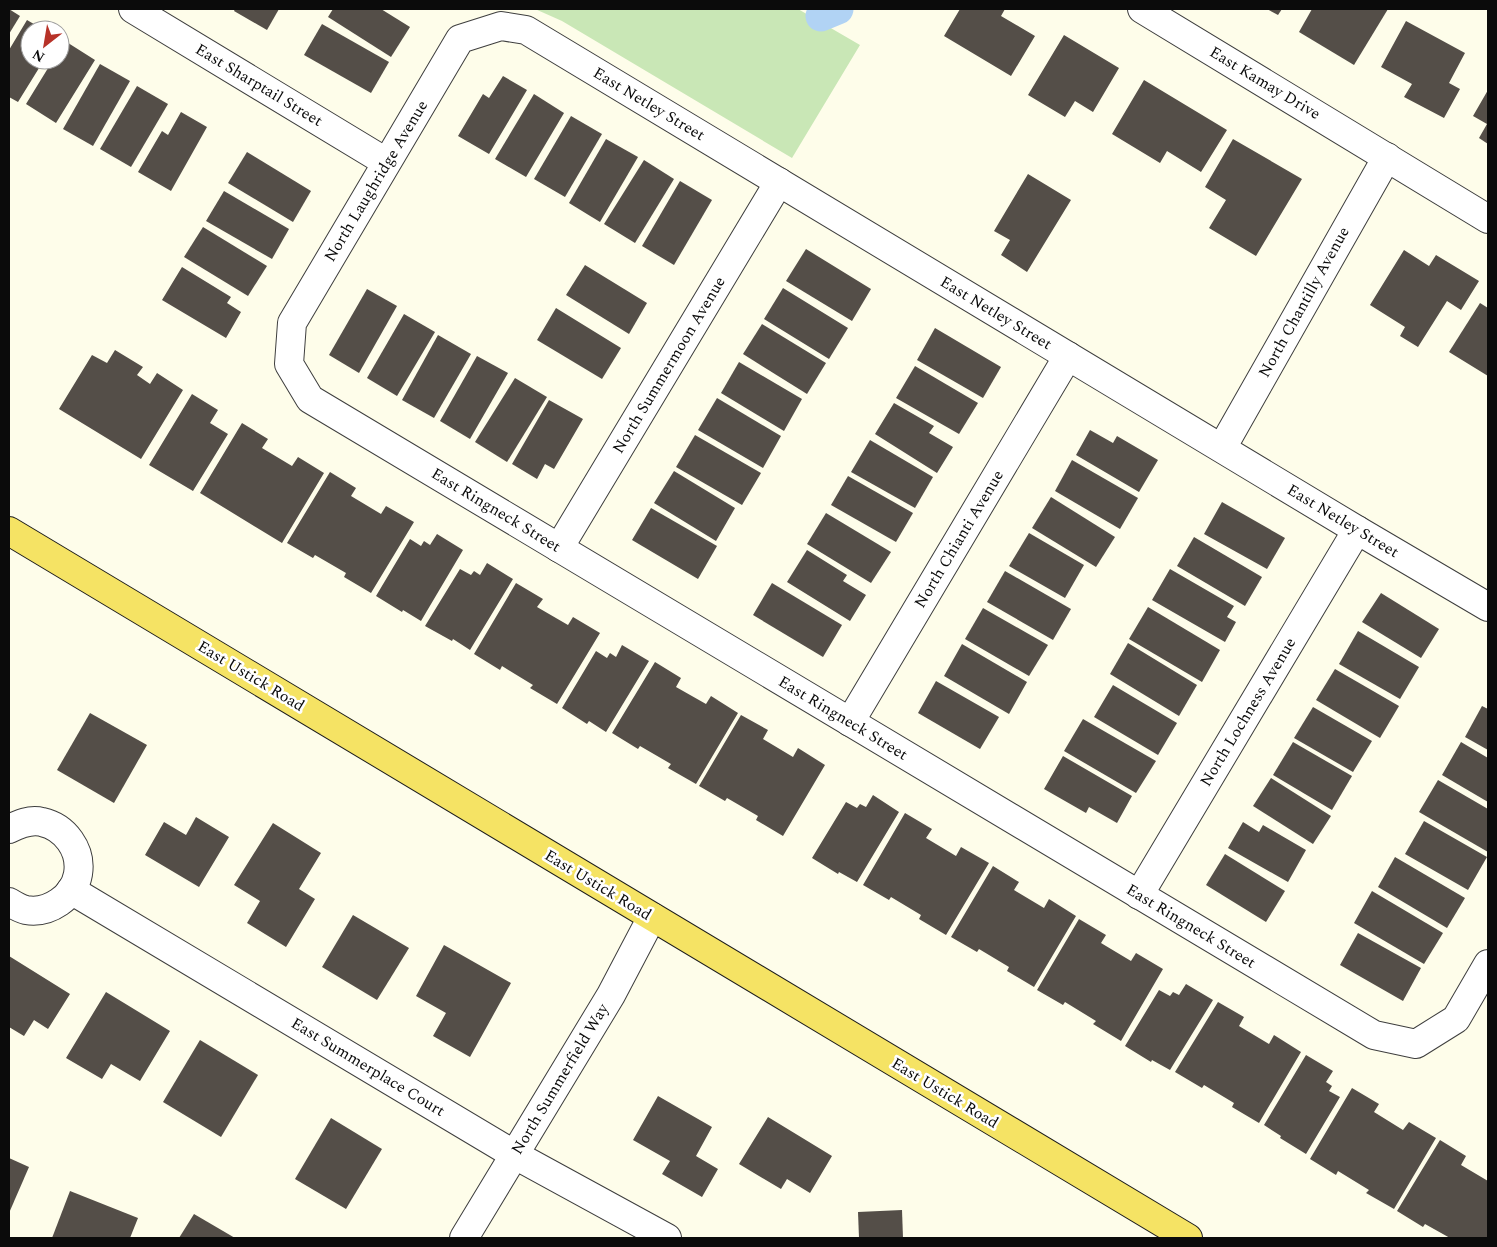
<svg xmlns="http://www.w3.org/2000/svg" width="1497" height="1247" font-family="Spectral,serif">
<rect width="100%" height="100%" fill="#fefdea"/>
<path fill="#c9e7b6" d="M535,9H798L860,45L792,158L562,21Z"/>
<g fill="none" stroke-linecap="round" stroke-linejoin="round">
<path stroke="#b1d3f4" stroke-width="31" d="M821,16L838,9"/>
</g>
<g fill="#544e48">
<path d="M9,9L20,16L9,34Z"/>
<path d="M235,9H279L267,30L234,11Z"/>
<path d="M333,9H381L410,27L391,57L328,17Z"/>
<path d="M960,9H1005L1001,16L1035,36L1011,76L944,36Z"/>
<path d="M1267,9H1282L1278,15Z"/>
<path d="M1312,9H1388L1354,65L1299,32Z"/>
<path d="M27,20L44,30H30V60H44L18,102L9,97V50Z"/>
<path d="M1406,21L1465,53L1449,83L1460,89L1444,118L1404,97L1412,84L1381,67Z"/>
<path d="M322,24L389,62L371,93L304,55Z"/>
<path d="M1064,35L1119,68L1093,112L1075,101L1065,117L1028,95Z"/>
<path d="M65,41L95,60L56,123L26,104L53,60H60V49Z"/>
<path d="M100,64L130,81L93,146L63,129Z"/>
<path d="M503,76L527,90L489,154L458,136L483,94L489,98Z"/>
<path d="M1144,80L1227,130L1201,172L1167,151L1160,163L1112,134Z"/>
<path d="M137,86L168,104L131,167L100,149Z"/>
<path d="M1488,90V144L1479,138L1487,124L1473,116Z"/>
<path d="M534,94L564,113L526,177L495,159Z"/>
<path d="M181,112L207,127L171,191L138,172L162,131L168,135Z"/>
<path d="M571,116L602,134L565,197L534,179Z"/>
<path d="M606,139L638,157L600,222L569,203Z"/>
<path d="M1233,139L1302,179L1256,256L1209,228L1226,200L1205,187Z"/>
<path d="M247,152L311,191L293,222L228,183Z"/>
<path d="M644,160L674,179L635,243L604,224Z"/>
<path d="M1028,174L1071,200L1027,272L1001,255L1010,240L994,231Z"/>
<path d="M680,181L712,200L674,265L642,246Z"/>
<path d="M224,191L289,229L272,259L206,221Z"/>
<path d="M203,227L267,266L248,296L184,257Z"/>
<path d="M806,249L871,289L852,321L786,281Z"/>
<path d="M1404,250L1429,266L1436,255L1479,281L1461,310L1447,301L1418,347L1400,336L1405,327L1370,305Z"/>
<path d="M585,265L647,303L629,334L566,295Z"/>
<path d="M182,267L231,297L227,303L241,312L226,338L162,300Z"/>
<path d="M783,288L848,328L829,359L764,319Z"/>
<path d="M367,289L397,306L359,373L329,355Z"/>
<path d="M1480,303L1488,308V376L1449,352Z"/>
<path d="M556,308L621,348L602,379L537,340Z"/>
<path d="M404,314L435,332L397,396L367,378Z"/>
<path d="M762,324L826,363L807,394L743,354Z"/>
<path d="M935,328L1001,367L983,398L917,360Z"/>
<path d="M438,335L471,354L434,418L402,400Z"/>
<path d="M115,350L143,367L137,375L150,384L157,373L183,390L141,459L59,409L92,355L107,363Z"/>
<path d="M477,356L508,373L470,439L440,421Z"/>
<path d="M739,362L802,399L784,431L721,393Z"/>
<path d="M915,366L978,403L959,434L896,398Z"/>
<path d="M515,378L547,397L507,462L475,442Z"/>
<path d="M192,394L218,410L210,423L228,434L193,491L149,465Z"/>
<path d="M717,398L781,436L763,468L698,430Z"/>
<path d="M549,400L583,419L554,469L545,464L537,479L512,464Z"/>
<path d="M894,403L934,426L929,433L953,447L937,473L875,434Z"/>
<path d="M242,423L268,439L262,448L292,466L298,457L324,473L282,543L200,493Z"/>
<path d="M1090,430L1113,443L1117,436L1158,460L1139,492L1076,455Z"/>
<path d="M695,435L761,473L742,505L676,467Z"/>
<path d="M870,440L933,477L915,508L851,472Z"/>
<path d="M1072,460L1138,498L1120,529L1055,491Z"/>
<path d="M674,471L735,508L716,541L654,503Z"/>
<path d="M330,472L356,488L351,496L381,514L386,506L414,522L371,593L344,577L346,573L315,555L313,558L287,543Z"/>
<path d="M848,476L913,513L896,542L831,505Z"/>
<path d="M1051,497L1115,537L1096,567L1032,528Z"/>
<path d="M1222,502L1285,538L1267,569L1204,534Z"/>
<path d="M651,508L717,546L698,579L632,540Z"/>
<path d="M826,513L891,552L871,583L807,544Z"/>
<path d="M1029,533L1084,565L1065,598L1009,566Z"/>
<path d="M437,534L463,550L421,621L403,610L402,612L376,596L410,539L421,546L424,541L430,545Z"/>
<path d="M1194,537L1262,577L1245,606L1177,566Z"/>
<path d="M807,550L847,575L843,581L866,595L850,621L787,582Z"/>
<path d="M487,563L513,579L470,650L453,639L452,641L425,626L460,569L471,575L474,571L480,575Z"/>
<path d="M1170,569L1234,606L1227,617L1236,622L1225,642L1152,600Z"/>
<path d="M1005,571L1071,609L1053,640L987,602Z"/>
<path d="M516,583L543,599L537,607L568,625L573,617L600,633L557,704L530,688L533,685L502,666L500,670L474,654Z"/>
<path d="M772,583L842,625L823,657L753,615Z"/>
<path d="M1381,593L1439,629L1421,658L1362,622Z"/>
<path d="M1148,607L1220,650L1202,682L1129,639Z"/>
<path d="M983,608L1048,645L1029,676L965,639Z"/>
<path d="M1358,631L1419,667L1400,699L1339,664Z"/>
<path d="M1128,643L1197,685L1179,716L1110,674Z"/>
<path d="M962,644L1027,682L1009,714L944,676Z"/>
<path d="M622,645L649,661L606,732L589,721L587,724L562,708L596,651L607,658L610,653L616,657Z"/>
<path d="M655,662L681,678L676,687L706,704L711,696L738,713L696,784L668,768L671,764L640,746L638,749L612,733Z"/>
<path d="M1335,669L1399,706L1380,738L1316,700Z"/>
<path d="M936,681L999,717L980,749L918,713Z"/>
<path d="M1113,685L1177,723L1158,755L1094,717Z"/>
<path d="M1482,706L1488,709V750L1465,737Z"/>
<path d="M1313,707L1372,741L1353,772L1294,738Z"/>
<path d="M90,713L147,745L114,803L57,770Z"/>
<path d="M741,715L768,730L763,739L793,757L798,748L825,765L783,836L756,820L758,816L727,798L725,801L699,786Z"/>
<path d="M1083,719L1156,761L1136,793L1064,751Z"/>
<path d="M1293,742L1352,776L1332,810L1273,775Z"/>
<path d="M1461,742L1488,758V802L1442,775Z"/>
<path d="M1063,756L1132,796L1117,823L1089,807L1086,813L1044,789Z"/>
<path d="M1271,778L1331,816L1313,844L1253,806Z"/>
<path d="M1438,780L1488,809V852L1419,812Z"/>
<path d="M873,795L899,812L857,882L839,872L838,874L812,858L846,802L857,808L860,804L866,807Z"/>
<path d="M905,813L932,829L926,838L956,856L961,847L989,863L946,935L919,919L921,915L891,897L889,900L863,885Z"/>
<path d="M196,817L229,837L199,887L145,855L164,822L186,835Z"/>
<path d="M1424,821L1487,857L1468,890L1405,854Z"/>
<path d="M1243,822L1259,832L1263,825L1306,850L1288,882L1228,848Z"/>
<path d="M273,823L321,853L299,889L315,899L286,947L247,923L260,901L234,885Z"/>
<path d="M1225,854L1285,891L1266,922L1206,885Z"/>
<path d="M1395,857L1465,898L1447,928L1378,887Z"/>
<path d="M993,866L1019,882L1014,890L1044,908L1049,899L1076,916L1034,987L1007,971L1009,967L979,949L977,952L951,937Z"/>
<path d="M1372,891L1443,933L1424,964L1354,923Z"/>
<path d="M353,915L409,948L377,1000L322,967Z"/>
<path d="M1079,919L1106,935L1101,943L1131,961L1136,953L1163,969L1121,1041L1093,1024L1096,1021L1065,1002L1063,1005L1037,990Z"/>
<path d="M1358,933L1421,968L1403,1001L1340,965Z"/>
<path d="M444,945L511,983L470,1057L433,1036L446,1013L416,996Z"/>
<path d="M9,956L70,994L48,1029L34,1020L24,1036L9,1027Z"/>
<path d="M1186,984L1213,1000L1170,1070L1152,1060L1151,1062L1125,1046L1159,990L1170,996L1173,992L1179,995Z"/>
<path d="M106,992L170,1031L140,1081L111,1064L102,1079L66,1058Z"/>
<path d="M1218,1002L1244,1017L1239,1026L1269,1044L1274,1035L1301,1052L1259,1123L1232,1107L1234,1103L1204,1085L1202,1088L1175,1072Z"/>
<path d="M200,1040L258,1075L221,1137L163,1102Z"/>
<path d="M1306,1055L1333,1071L1326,1082L1332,1086L1329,1091L1340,1097L1306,1154L1280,1138L1281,1136L1264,1125Z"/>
<path d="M1352,1088L1379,1104L1374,1112L1403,1130L1409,1122L1436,1138L1394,1209L1366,1193L1369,1190L1338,1171L1336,1175L1310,1159Z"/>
<path d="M658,1096L712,1127L696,1156L718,1169L702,1197L662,1174L670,1161L633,1140Z"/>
<path d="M768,1117L832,1156L810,1193L787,1179L781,1189L739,1164Z"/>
<path d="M331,1118L382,1149L346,1209L295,1179Z"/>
<path d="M1440,1140L1466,1156L1461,1165L1488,1181V1238H1450L1425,1224L1423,1227L1397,1211Z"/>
<path d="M9,1158L29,1167L9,1213Z"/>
<path d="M70,1191L138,1218L130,1238H52Z"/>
<path d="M902,1210L903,1238H859L858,1212Z"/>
<path d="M194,1214L235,1238H179Z"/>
</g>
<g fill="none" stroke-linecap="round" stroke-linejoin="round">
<defs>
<g id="minor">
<path d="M133,9L386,162"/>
<path d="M1142,9L1488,219"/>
<path d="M1222,448L1387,157"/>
<path d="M559,548L779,182"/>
<path d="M1488,607L1357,530L526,30L501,26L460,39L292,323L289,364L310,399L1374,1035L1416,1044L1456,1019L1488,964"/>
<path d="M850,722L1068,356"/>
<path d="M9,829C19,824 30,819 42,822C65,827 82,850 78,874C74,897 49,914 26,910C21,909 14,905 9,902"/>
<path d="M71,890L515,1155L667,1238"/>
<path d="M1139,895L1357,530"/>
<path d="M464,1238L611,995L652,917"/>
</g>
<path id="major" d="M9,531L1188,1238"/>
</defs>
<use href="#minor" stroke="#3e3e3e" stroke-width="30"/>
<use href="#major" stroke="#1c1c1c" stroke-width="30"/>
<use href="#minor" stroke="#fff" stroke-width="28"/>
<use href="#major" stroke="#f5e364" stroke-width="28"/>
</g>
<g text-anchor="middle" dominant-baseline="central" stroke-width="5" stroke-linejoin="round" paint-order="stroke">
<g font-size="16" fill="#0b0b0b" stroke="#fff">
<text transform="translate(1265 83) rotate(31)">East Kamay Drive</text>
<text transform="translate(259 85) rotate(31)">East Sharptail Street</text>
<text transform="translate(649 104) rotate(31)">East Netley Street</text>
<text transform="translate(376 181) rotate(-59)">North Laughridge Avenue</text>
<text transform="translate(1304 302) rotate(-61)">North Chantilly Avenue</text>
<text transform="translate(996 313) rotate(31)">East Netley Street</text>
<text transform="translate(669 365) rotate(-59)">North Summermoon Avenue</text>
<text transform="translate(496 510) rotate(31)">East Ringneck Street</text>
<text transform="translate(1343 521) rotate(31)">East Netley Street</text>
<text transform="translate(959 539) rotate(-59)">North Chianti Avenue</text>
<text transform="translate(251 676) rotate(31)">East Ustick Road</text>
<text transform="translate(1248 712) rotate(-59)">North Lochness Avenue</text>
<text transform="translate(843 718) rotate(31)">East Ringneck Street</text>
<text transform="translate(598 885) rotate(31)">East Ustick Road</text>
<text transform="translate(1191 926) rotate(31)">East Ringneck Street</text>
<text transform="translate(368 1067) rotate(31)">East Summerplace Court</text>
<text transform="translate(560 1079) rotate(-59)">North Summerfield Way</text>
<text transform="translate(945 1093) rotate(31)">East Ustick Road</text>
</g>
</g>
<rect width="1497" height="1247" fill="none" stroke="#0b0b0b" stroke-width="20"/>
<g transform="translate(45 45) rotate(211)"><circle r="24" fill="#ffffff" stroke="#9d9d9d"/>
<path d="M0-4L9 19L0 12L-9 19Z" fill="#b73228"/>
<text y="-8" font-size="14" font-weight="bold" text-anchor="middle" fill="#0b0b0b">N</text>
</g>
</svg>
